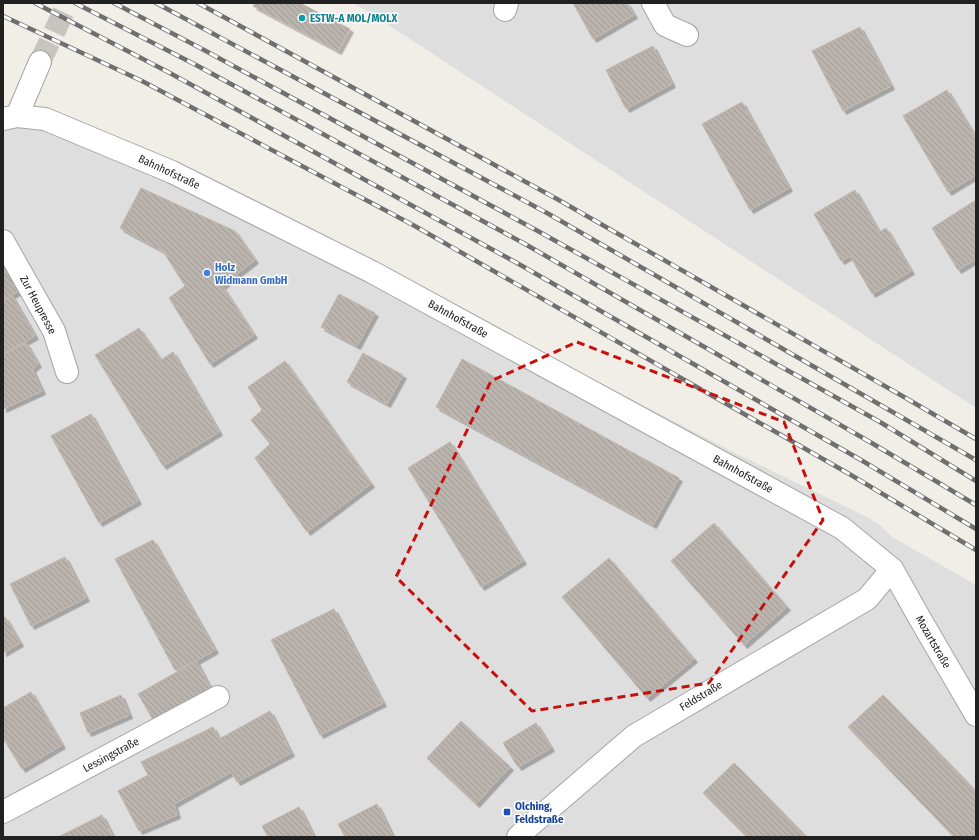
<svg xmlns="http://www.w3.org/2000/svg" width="979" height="840" font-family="'Fira Sans Condensed',sans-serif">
<defs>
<pattern id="building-back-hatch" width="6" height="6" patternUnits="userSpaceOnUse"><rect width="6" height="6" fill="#bbb4ae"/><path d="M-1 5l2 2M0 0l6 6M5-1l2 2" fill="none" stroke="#a09a95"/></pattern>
<filter id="shadow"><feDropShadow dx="3.5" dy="3.5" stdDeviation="0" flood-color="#0004"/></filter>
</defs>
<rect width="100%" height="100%" fill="#f1eee8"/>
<g fill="#dfdede">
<path d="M353,3H976V408L370,13Z"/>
<path d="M41,109L393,275L731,451L869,518L881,526L892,537L976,585V837H3V120Z"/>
</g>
<g fill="url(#building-back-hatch)" stroke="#c2b6ab" filter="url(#shadow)">
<path d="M255,3H300L350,29L338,51L253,6Z"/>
<path d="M573,3H627L634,15L593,39Z"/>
<path d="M860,27L891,86L843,111L812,51Z"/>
<path d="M653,46L672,84L626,109L606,70Z"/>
<path d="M947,90L976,138V175L948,192L903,116Z"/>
<path d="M742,102L789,188L750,210L702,124Z"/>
<path d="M141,188L235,231L255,260L222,286L254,335L210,364L169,298L185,286L163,251L120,228Z"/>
<path d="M855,190L879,232L886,228L911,271L872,294L850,256L841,261L814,214Z"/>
<path d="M976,200V259L958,270L932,228Z"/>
<path d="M3,262L19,291L3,300Z"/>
<path d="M339,294L375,313L357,346L321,327Z"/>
<path d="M12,296L35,336L3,354V301Z"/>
<path d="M139,328L161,360L173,352L219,432L163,466L95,355Z"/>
<path d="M26,343L38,364L32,369L42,391L3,409V355Z"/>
<path d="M363,353L403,375L387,404L347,382Z"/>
<path d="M462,359L679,478L653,525L436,407Z"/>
<path d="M285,361L371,484L307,532L255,458L270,444L251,420L262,410L248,387Z"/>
<path d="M91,414L138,501L99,523L51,436Z"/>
<path d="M450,442L523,561L481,587L408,468Z"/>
<path d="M714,523L787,607L744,645L671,561Z"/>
<path d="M153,540L215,650L196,661L175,670L115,559Z"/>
<path d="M65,557L86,598L31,626L10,584Z"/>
<path d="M609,558L694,659L647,698L562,597Z"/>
<path d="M334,609L383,703L320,735L271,640Z"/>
<path d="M5,617L20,643L3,653V618Z"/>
<path d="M196,661L212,691L155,723L138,694Z"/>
<path d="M31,692L62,745L22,769L3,738V708Z"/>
<path d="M121,695L129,715L88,733L80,713Z"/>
<path d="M883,695L976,791V837H954L848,727Z"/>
<path d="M270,711L291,753L237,782L231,772L174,804L177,815L139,831L118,791L148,775L141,762L213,727L219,739Z"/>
<path d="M461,721L510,767L476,804L427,758Z"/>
<path d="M536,723L551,748L518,767L503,743Z"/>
<path d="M734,763L807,837H747L703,793Z"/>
<path d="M377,804L393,837H345L338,824Z"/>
<path d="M299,807L314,837H268L262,826Z"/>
<path d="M102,815L113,837H58Z"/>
</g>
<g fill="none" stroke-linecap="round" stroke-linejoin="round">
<path stroke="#c7c5c0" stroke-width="22" stroke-dasharray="22 11" stroke-linecap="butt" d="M40,62L68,3"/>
<defs>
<g id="minor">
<path d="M653,3L665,25L687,35"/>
<path d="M505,10L507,3"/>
<path d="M17,116L40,62"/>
<path d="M3,119L17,116L45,119L172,172L372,272L842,528L892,569L919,617L976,715"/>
<path d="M3,241L54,331L67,372"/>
<path d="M3,812L218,697"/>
<path d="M518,837L526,829L634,736L867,599L892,569"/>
</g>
</defs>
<use href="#minor" stroke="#a5a5a5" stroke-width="24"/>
<use href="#minor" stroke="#fff" stroke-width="22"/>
<defs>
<g id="rail">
<path d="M35,3L168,72L517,263L861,460L976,529"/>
<path d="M75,3L196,65L525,244L870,442L976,505"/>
<path d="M114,3L204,50L536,230L880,422L976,481"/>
<path d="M156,3L547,213L976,460"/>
<path d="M198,3L557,199L904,397L976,439"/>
<path d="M3,16L142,81L413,225L851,475L976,550"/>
</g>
</defs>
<use href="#rail" stroke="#6f6f6f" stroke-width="4.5"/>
<use href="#rail" stroke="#fff" stroke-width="3" stroke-dasharray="9" stroke-linecap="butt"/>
</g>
<path fill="none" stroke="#c80f0b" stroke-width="3" stroke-dasharray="8 5" stroke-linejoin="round" d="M577,342L784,422L823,520L709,683L532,711L396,577L491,381Z"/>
<circle fill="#0f9aa8" stroke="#fff" stroke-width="1.5" cx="302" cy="18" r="4"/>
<circle fill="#3f7fe0" stroke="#fff" stroke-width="1.5" cx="207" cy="273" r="4"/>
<rect fill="#1a4fb4" stroke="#fff" stroke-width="1.5" x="503" y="808" width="8" height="8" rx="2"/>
<g text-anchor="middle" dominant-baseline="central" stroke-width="3" stroke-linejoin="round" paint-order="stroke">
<g font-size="11" font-weight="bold" fill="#0d838f" stroke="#fff" text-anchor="start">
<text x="310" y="18">ESTW-A MOL/MOLX</text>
</g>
<g font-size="11" fill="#212121" stroke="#fff">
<text transform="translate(169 172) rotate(25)">Bahnhofstraße</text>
<text transform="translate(38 305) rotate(62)">Zur Heupresse</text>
<text transform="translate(458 319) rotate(29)">Bahnhofstraße</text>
<text transform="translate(743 474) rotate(29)">Bahnhofstraße</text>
<text transform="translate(933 642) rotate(60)">Mozartstraße</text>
<text transform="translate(701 696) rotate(-31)">Feldstraße</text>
<text transform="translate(111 755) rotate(-28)">Lessingstraße</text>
</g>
<g font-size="11" font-weight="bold" fill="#366cbe" stroke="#fff" text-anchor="start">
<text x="215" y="267">Holz<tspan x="215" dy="13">Widmann GmbH</tspan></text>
</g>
<g font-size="11" font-weight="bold" fill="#164399" stroke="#fff" text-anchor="start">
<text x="515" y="806">Olching,<tspan x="515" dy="13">Feldstraße</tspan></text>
</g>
</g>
<rect width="979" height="840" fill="none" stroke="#212121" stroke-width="8"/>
</svg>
